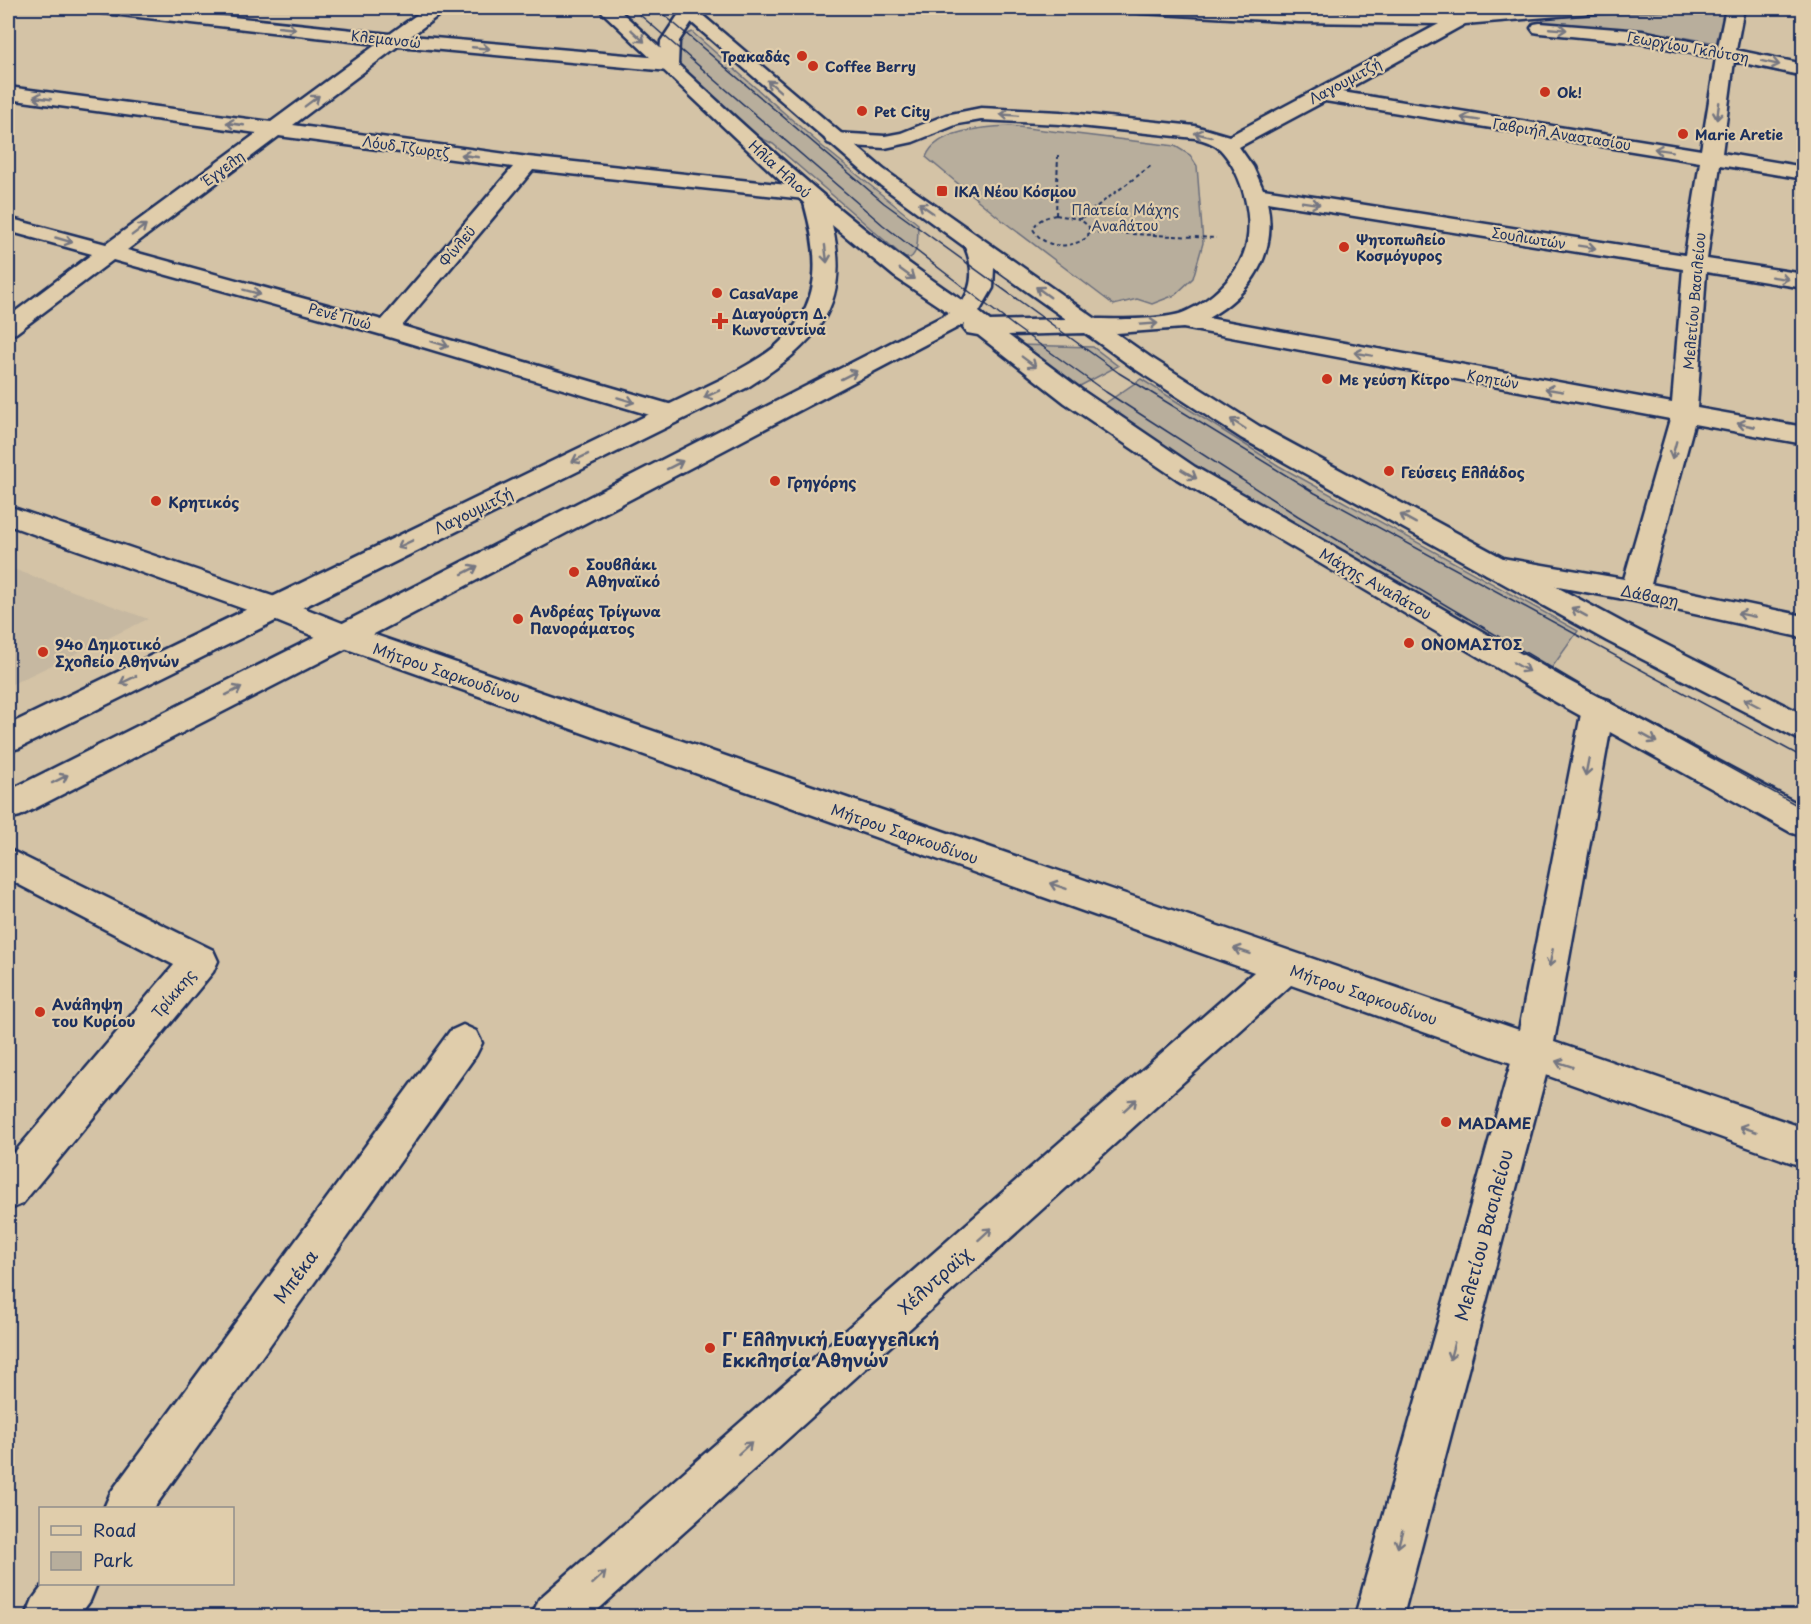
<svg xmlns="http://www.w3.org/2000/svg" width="1811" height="1624" font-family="'Playpen Sans',sans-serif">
<rect width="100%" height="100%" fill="#d4c3a6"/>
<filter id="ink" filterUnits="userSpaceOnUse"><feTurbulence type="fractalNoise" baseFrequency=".0167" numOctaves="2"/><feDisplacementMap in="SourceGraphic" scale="12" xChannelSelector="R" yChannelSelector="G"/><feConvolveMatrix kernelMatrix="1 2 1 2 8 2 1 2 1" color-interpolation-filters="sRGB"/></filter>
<g filter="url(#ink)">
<path fill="#c6b8a1" d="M8,567L148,619L8,686Z"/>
<g fill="#b8ae9c" stroke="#6a6e7d" stroke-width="1.5">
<path d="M1726,8L1716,43L1647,31L1545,23L1541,18Z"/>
<path d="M692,32L823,147L918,224C917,235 920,251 910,258H905L773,144L757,136L679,65V45L684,35Z"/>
<path d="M1010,126L1175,146L1190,155L1197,166L1203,243L1193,278L1175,295L1152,304L1137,299L1114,305L1003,221L926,157C936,130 985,127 1010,126Z"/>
<path d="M1019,345L1093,347L1118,366L1078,387Z"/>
<path d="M1141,379L1279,466L1578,631L1548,673L1190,467L1100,407Z"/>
</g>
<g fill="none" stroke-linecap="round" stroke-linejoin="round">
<defs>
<g id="minor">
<path d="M94,8H148L390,34L426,8H446L443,12L411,36L660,58L661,41L683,8H701L679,41L678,65L676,69L669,71L398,46L293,125L528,157L805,187L813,188L816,193L813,198L805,199L533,170L402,326L679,407L683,413L679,419L670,421L379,334L113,260L16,333L8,335V317L92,254L8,231V218L106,244L257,133L8,99V87L271,122L377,44L103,13L97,12ZM279,136L513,167L382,320L127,250Z"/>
<path d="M1132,8H1227L1299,12L1463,14L1535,8H1602L1599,12L1593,13L1465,24L1342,92L1701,150L1716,58L1642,43L1540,33L1534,32L1531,28L1534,24L1540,23L1642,31L1718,47L1726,8H1744L1736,50L1804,64V76L1734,61L1722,153L1804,167V179L1720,165L1707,259L1804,274V288L1706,272L1697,408L1804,427V444L1694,424L1651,584L1804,616V638L1635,601L1486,574L1482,567L1486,560L1496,557L1624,579L1670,419L1183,328L1117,333L1083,331L1079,326L1083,321L1091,319C1115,319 1167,321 1187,311C1211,300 1235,278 1244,253C1256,222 1243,173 1220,149C1213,143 1204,140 1195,138L1060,124L981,120L958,124L913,142L885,148L835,145L828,143L825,139L828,135L835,133L885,136L901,133L946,115L981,108L1060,112L1195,126L1229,136L1439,24L1299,22L1141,13L1135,12ZM1325,101L1700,162L1685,255L1263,189L1253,167L1239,147ZM1267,202L1683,269L1672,403L1208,318C1252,293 1278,253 1267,202Z"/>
<path d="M8,506L284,600L355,628L1519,1030L1582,709L1587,700L1598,697L1609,700L1614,709L1554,1042L1804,1128V1167L1546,1075L1403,1616H1355L1511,1063L1291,985L591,1616H532L539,1599L1254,972L333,644L264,616L8,525Z"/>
<path d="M8,849L213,950L218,961L213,972L22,1204L8,1210V1160L174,965L8,879Z"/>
<path d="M463,1025L476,1031L482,1043L476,1055L154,1508H104L111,1492L450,1031Z"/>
<path d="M44,1584H97L90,1601L79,1616H26L33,1599Z"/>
</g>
<path id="major" d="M598,8H617C729,111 836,217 963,301C974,283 973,266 965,247L869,177L675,8H694L883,169L1150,357L1259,426L1627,625L1804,715V742L1607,641L1241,438L1132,367L1085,333L1008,335L1083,391L1195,467L1567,680L1804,807V837L1792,833L1545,696L1177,479L1065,403L978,335L967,333L963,328L964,324L355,644L20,816L8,819V791L333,628L949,313L895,277L832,225C853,309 813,345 748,387L19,748L8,751V725L730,375C746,366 763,357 777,345C824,303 819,257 804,203ZM994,268L1066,319L990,321L979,312L993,288Z"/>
</defs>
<use href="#minor" stroke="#1b2f5e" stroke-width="5"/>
<use href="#major" stroke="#1b2f5e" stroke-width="5"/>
<g stroke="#1b2f5e" stroke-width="2" stroke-dasharray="4 3" stroke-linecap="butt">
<path d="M1056,215L1080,219L1089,227L1088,237C1070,249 1045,250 1033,229C1038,219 1046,217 1056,215Z"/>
<path d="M1056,215L1058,155"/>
<path d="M1080,219L1152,165"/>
<path d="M1090,232L1216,238"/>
</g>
<use href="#minor" fill="#e0cdab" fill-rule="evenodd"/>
<use href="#major" fill="#e0cdab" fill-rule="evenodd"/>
<g stroke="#1b2f5e" stroke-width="1.5">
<path d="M632,8L883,225L1014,326L1106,392L1298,516L1417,588L1589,690L1804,809"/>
<path d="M656,8L884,203L1119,373L1315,493L1804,758"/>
</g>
</g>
<defs><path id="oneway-shaft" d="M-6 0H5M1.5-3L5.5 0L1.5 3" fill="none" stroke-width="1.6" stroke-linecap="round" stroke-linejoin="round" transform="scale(1.5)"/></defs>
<g stroke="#747681">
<use href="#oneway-shaft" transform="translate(287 28) rotate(6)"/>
<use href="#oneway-shaft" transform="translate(1558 29) rotate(5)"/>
<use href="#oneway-shaft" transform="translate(638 36) rotate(43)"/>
<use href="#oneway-shaft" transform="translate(481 48) rotate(5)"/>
<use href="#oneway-shaft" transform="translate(1771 63) rotate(12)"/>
<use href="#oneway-shaft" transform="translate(774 86) rotate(-139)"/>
<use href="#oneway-shaft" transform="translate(42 98) rotate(-172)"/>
<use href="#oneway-shaft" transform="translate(312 101) rotate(-37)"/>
<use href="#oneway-shaft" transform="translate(1718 111) rotate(98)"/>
<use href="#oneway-shaft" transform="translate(1009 115) rotate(-176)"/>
<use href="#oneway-shaft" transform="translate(1470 119) rotate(-171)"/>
<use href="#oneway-shaft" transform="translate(235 124) rotate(-172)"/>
<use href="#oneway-shaft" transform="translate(1203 135) rotate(-167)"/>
<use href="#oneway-shaft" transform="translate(1663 150) rotate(-171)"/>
<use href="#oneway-shaft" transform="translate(470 156) rotate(-172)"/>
<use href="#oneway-shaft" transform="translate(1311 203) rotate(9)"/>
<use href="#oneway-shaft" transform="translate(926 208) rotate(-145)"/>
<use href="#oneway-shaft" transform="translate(139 230) rotate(-37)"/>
<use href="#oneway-shaft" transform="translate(64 240) rotate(16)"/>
<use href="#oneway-shaft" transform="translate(1587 247) rotate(9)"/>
<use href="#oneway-shaft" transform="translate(826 254) rotate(83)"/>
<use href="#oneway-shaft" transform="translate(907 274) rotate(36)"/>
<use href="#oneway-shaft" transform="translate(1780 278) rotate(9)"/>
<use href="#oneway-shaft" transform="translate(252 292) rotate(15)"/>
<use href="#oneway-shaft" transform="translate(1043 292) rotate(-144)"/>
<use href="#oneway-shaft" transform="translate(1149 324) rotate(-4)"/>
<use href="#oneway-shaft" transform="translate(440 344) rotate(17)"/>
<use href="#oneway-shaft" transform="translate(1363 354) rotate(-170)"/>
<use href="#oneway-shaft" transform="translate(1029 362) rotate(37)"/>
<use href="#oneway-shaft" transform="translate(849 375) rotate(-27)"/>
<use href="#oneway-shaft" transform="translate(1554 390) rotate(-170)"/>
<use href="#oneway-shaft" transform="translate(712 394) rotate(155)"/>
<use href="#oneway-shaft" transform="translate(626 400) rotate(17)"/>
<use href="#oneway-shaft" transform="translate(1238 424) rotate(-147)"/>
<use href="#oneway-shaft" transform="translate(1746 425) rotate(-169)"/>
<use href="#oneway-shaft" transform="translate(1674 450) rotate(105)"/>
<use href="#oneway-shaft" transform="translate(580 458) rotate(154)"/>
<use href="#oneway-shaft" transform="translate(675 465) rotate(-27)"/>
<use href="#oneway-shaft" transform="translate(1189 474) rotate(31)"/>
<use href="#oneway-shaft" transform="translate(1408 519) rotate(-151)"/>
<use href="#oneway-shaft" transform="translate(405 544) rotate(154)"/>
<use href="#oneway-shaft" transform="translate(470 570) rotate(-27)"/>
<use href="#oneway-shaft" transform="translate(1579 612) rotate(-151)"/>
<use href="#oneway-shaft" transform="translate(1746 615) rotate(-168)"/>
<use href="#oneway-shaft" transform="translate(1521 667) rotate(30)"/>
<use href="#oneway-shaft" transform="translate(128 680) rotate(154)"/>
<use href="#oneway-shaft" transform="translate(234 691) rotate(-27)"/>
<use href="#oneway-shaft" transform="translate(1752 703) rotate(-152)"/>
<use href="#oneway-shaft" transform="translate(1649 738) rotate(29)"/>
<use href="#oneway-shaft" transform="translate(1587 767) rotate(101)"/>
<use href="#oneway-shaft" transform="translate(60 779) rotate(-27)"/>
<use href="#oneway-shaft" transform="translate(1058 886) rotate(-161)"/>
<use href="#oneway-shaft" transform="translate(1242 951) rotate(-161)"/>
<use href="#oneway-shaft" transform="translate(1551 958) rotate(101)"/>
<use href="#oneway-shaft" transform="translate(1564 1064) rotate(-161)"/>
<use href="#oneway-shaft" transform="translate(1130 1105) rotate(-42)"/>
<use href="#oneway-shaft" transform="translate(1748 1129) rotate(-161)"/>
<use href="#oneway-shaft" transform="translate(985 1234) rotate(-42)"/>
<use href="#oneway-shaft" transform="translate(1452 1351) rotate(105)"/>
<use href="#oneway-shaft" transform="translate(745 1448) rotate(-42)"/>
<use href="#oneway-shaft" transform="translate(1400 1539) rotate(105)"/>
<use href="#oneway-shaft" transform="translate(599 1578) rotate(-42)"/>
</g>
</g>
<g fill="#c8321e" stroke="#e0cdab" stroke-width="2">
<circle cx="802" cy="56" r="6"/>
<circle cx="813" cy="66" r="6"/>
<circle cx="1545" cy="92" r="6"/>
<circle cx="862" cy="111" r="6"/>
<circle cx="1683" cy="134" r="6"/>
<rect x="936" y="185" width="12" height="12" rx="3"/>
<circle cx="1344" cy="247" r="6"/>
<circle cx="717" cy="293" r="6"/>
<path d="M717 312h6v6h6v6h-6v6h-6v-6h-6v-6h6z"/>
<circle cx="1327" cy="379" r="6"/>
<circle cx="1389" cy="471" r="6"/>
<circle cx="775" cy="481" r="6"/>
<circle cx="156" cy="501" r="6"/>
<circle cx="574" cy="572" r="6"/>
<circle cx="518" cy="619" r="6"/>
<circle cx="1409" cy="643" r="6"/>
<circle cx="43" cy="652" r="6"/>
<circle cx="40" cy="1012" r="6"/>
<circle cx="1446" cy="1122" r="6"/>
<circle cx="710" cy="1348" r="6"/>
</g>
<g text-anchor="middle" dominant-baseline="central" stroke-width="4.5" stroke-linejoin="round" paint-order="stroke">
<g font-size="14" fill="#1b2f5e" stroke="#e0cdab">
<text transform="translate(386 39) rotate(6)">Κλεμανσώ</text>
<text transform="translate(1688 47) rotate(10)">Γεωργίου Γκλύτση</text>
<text transform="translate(1345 81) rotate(-28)">Λαγουμιτζή</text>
<text transform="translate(1562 134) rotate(9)">Γαβριήλ Αναστασίου</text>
<text transform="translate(406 147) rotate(8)">Λόυδ Τζωρτζ</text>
<text transform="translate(223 168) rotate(-37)">Έγγελη</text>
<text transform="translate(780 169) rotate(42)">Ηλία Ηλιού</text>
<text transform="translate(1529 238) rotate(9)">Σουλιωτών</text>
<text transform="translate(457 246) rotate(-50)">Φίνλεϋ</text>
<text transform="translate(1694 301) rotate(-85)">Μελετίου Βασιλείου</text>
<text transform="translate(340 316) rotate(15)">Ρενέ Πυώ</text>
<text transform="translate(1493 379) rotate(10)">Κρητών</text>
</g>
<g font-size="14" font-weight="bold" fill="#1b2f5e" stroke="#e0cdab" text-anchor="start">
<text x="790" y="56" text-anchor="end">Τρακαδάς</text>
<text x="825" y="66">Coffee Berry</text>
<text x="1557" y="92">Ok!</text>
<text x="874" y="111">Pet City</text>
<text x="1695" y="134">Marie Aretie</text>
<text x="954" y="191">ΙΚΑ Νέου Κόσμου</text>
<text x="1356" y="239">Ψητοπωλείο<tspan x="1356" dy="16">Κοσμόγυρος</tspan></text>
<text x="729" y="293">CasaVape</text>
<text x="732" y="313">Διαγούρτη Δ.<tspan x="732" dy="16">Κωνσταντίνα</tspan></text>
<text x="1339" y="379">Με γεύση Κίτρο</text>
</g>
<g font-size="14" fill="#2b3c64" stroke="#e0cdab">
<text x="1125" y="209">Πλατεία Μάχης<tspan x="1125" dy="16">Αναλάτου</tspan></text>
</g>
<g font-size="15" font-weight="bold" fill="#1b2f5e" stroke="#e0cdab" text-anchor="start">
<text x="1401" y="471">Γεύσεις Ελλάδος</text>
<text x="787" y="481">Γρηγόρης</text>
<text x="168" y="501">Κρητικός</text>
<text x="586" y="563">Σουβλάκι<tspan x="586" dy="17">Αθηναϊκό</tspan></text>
<text x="530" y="610">Ανδρέας Τρίγωνα<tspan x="530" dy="17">Πανοράματος</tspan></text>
<text x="55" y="643">94ο Δημοτικό<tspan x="55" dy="17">Σχολείο Αθηνών</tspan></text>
<text x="1421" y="643">ΟΝΟΜΑΣΤΟΣ</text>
<text x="52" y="1003">Ανάληψη<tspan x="52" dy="17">του Κυρίου</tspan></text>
<text x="1458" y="1122">MADAME</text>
</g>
<g font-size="15" fill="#1b2f5e" stroke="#e0cdab">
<text transform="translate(473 510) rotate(-26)">Λαγουμιτζή</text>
<text transform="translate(1376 583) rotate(30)">Μάχης Αναλάτου</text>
<text transform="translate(1650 595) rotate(11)">Δάβαρη</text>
<text transform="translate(447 672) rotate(19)">Μήτρου Σαρκουδίνου</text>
<text transform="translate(905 833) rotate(19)">Μήτρου Σαρκουδίνου</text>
<text transform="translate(173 993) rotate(-50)">Τρίκκης</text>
<text transform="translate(1364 994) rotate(19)">Μήτρου Σαρκουδίνου</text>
</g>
<g font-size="18" fill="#1b2f5e" stroke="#e0cdab">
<text transform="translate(1483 1235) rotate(-75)">Μελετίου Βασιλείου</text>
<text transform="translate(295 1276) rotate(-54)">Μπέκα</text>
<text transform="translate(934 1280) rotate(-42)">Χέλντραϊχ</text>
</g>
<g font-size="18" font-weight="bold" fill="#1b2f5e" stroke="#e0cdab" text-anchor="start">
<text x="722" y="1338">Γ' Ελληνική Ευαγγελική<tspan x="722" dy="21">Εκκλησία Αθηνών</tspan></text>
</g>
</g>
<rect width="1811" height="1624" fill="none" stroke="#e0cdab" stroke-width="30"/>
<rect x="15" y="15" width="1781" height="1594" fill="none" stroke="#1b2f5e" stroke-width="2" filter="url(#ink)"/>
<rect x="39" y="1507" width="195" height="78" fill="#e0cdab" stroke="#918e8c" stroke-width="1.5"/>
<rect x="51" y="1526" width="30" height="9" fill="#e0cdab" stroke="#918e8c" stroke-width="1.5"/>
<text x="93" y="1537" font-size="18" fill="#1b2f5e">Road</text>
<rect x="51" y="1552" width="30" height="18" fill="#b8ae9c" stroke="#918e8c" stroke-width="1.5"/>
<text x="93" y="1567" font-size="18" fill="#1b2f5e">Park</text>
</svg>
